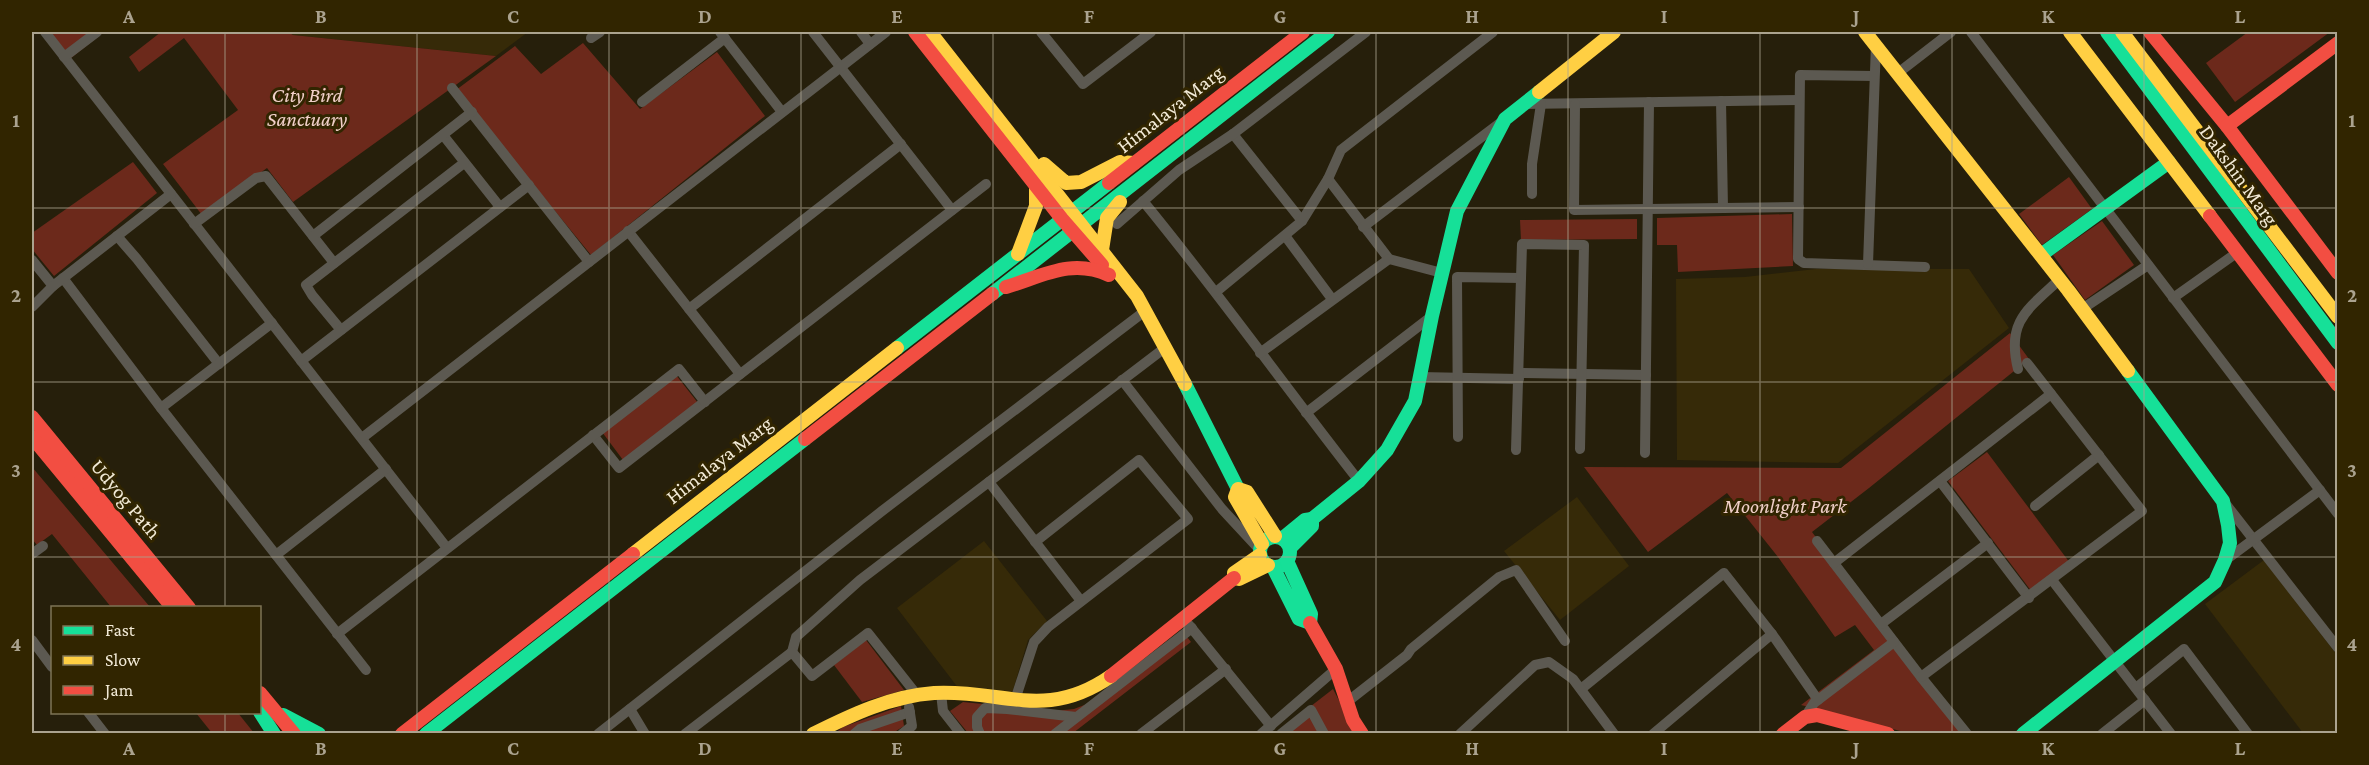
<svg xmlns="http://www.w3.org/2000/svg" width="2369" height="765" font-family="'Crimson Pro',serif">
<rect width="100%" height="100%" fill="#261f0b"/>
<g fill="#362a08">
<path d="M288,32H528L496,56L293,35Z"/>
<path d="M1816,269H1969L2009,328L1838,463L1677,460L1676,279L1745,277Z"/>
<path d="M1577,497L1629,566L1560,620L1504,551Z"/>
<path d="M984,541L1047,621L1028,640L1012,693L959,689L897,608Z"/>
<path d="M2264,560L2337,655V733H2303L2205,604Z"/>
</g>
<g fill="#6c291b">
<path d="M50,32H104L71,58Z"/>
<path d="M161,32H288L293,35L496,56L293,202L267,168L202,215L163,164L238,110L184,38L139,72L129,57Z"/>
<path d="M2248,32H2330L2235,102L2206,63Z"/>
<path d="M583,43L640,109L717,52L765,116L591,255L456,90L515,46L541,74Z"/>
<path d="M133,162L157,193L54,276L32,249V233Z"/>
<path d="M2069,177L2092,209L2042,245L2019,214Z"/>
<path d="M1792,214L1793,266L1678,272L1677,245H1657V218Z"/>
<path d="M1637,219V239L1521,240L1520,220Z"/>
<path d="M2102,221L2134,265L2085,300L2053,255Z"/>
<path d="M2010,333L2029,359L1869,488L1812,532L1961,733H1908L1801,705L1874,650L1855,625L1835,637L1778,557L1727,493L1648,552L1584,467L1841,468Z"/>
<path d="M676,375L698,403L623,460L602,432Z"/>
<path d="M1987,452L2070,563L2032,592L1948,481Z"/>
<path d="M32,467L150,607H111L52,534L37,545L32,539Z"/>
<path d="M1184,633L1191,642L1073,733H968L950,711L963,702L1054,711L1074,709L1092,702Z"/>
<path d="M866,640L904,690L862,702L834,665Z"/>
<path d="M1333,689L1356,733L1275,734Z"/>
<path d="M901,706L904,726L893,733L834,734L843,727Z"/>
<path d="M196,713H238L254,733H212Z"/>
</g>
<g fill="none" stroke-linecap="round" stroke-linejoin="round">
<g stroke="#5c5951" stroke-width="10">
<path d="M45,32L447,548"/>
<path d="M720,32L782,112"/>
<path d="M813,32L952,210"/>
<path d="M861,32L870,44"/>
<path d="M1041,32L1083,84L1151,32"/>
<path d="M1971,32L2338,514"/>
<path d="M591,38L600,32"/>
<path d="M64,57L97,32"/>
<path d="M1898,73L1951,32"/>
<path d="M1874,76L1800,75L1798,259L1804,263L1925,267"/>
<path d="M452,88L589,262"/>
<path d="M1721,101L1723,208"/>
<path d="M642,102L725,38"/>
<path d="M1524,104L1799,100"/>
<path d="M1575,104L1574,210L1799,207"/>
<path d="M1233,134L1302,221"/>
<path d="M443,135L500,207"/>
<path d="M1328,179L1389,259L1442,273"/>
<path d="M1532,194V164L1541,104"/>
<path d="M1143,201C1218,292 1286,388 1359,481"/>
<path d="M194,224L256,178L266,176L334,263"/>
<path d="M1117,224L1179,170L1233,134L1366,32"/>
<path d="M1363,227L1500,123"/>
<path d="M628,231L740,374"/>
<path d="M117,236L137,259L219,364"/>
<path d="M313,236L472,112"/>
<path d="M1286,237L1332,299"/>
<path d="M32,260L53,286"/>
<path d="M1868,264L1876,44"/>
<path d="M63,278L161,408L366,670"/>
<path d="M1216,292L1302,221L1328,179L1341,150L1493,32"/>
<path d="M2173,298L2238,252"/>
<path d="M32,307L53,286L171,194"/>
<path d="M689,309L901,144"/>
<path d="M2082,309L2148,265"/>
<path d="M341,330L312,295L306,285L464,163"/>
<path d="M1260,353L1389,259"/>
<path d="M301,361L529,185"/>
<path d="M2018,369C2006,321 2028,309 2060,279"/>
<path d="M1520,373L1646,375"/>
<path d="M1420,377L1519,379"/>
<path d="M1122,380L1222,509L1260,550"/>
<path d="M161,408L272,323"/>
<path d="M1306,413L1432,316"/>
<path d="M593,435L619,468L986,184"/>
<path d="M1458,437L1457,277L1521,278"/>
<path d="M362,438L886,32"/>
<path d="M1516,450L1522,244L1584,245L1580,449"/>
<path d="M1645,453L1649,102"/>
<path d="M1940,481L2029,598"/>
<path d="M989,482L1081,601"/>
<path d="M2225,503L2338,648"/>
<path d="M2035,506L2099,455"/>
<path d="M1817,541L1921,677L1967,734"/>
<path d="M32,554L43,546"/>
<path d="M276,555L386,469"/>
<path d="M2227,559L2320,490"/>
<path d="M1834,563L2051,394"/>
<path d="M2052,580L2171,734"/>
<path d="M1881,624L1988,543"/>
<path d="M1189,625L1271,726"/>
<path d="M337,634L679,369L705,402"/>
<path d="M32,640L52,667"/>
<path d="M792,652L796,637L860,580L1166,347"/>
<path d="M1921,677L2142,511L2027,363"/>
<path d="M2136,688L2184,649L2248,734"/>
<path d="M1581,689L1724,573L1772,634L1818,700"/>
<path d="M941,693L943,711L961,734"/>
<path d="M1015,700L1034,642L1048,627L1188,519L1139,460L1035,542"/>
<path d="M1347,702L1407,655L1411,649L1499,577L1516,570L1565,641"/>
<path d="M630,709L645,734"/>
<path d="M88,712L105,734"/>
<path d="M1805,717L1814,703L1894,642"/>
<path d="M598,734L882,511L1145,311"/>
<path d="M685,734L792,652L812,676L868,633L917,695"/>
<path d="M854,734L860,729L910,712"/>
<path d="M902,734L912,726L909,707"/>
<path d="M980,734L977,727V717L985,708L1007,709L1076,717"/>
<path d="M1055,734L1192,628"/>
<path d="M1141,734L1226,669"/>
<path d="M1261,734L1336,669"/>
<path d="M1281,734L1311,710L1324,734"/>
<path d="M1460,734L1535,665L1549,662L1573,679L1614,734"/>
<path d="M1653,734L1772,634"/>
<path d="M2102,734L2145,700"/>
</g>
<g stroke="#16e098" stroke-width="14">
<path d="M2107,32L2338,343"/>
<path d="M2041,255L2169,162"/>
<path d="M992,294L1328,32"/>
<path d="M897,348L1109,183"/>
<path d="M1185,384L1238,489"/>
<path d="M1312,519L1359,481L1387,450L1415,401L1432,316L1457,211L1505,119L1539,92"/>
<circle cx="1275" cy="552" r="15"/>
<path d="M1283,538L1305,520L1312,519V526L1290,548"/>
<path d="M1273,567L1299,619L1310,623L1311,614L1287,561"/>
<path d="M260,712L274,734"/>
<path d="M283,715L319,734"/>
<path d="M426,734L805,439"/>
<path d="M2023,734L2215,582L2225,560L2230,543L2228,525L2223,501L2128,371"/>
</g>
<g stroke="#ffcf43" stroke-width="14">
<path d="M930,32L1137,296L1185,384"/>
<path d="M1865,32L2068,290L2128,371"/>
<path d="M2070,32L2210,216"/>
<path d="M2122,32L2338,317"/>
<path d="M1539,92L1614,32"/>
<path d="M1044,164L1066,183L1081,182L1120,162L1134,163"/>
<path d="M1102,250L1107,218L1120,202"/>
<path d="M1018,254L1036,206V185"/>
<path d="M1262,544L1235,497L1238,489L1247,492L1275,536"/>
<path d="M633,554L897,348"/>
<path d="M1260,555L1234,573V578L1239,579L1268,565"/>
<path d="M813,734C851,715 891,696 934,693C1003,689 1045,722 1111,676"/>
</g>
<g stroke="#f24e42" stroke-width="14">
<path d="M915,32L1062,219L1102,265"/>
<path d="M2150,32L2227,126L2338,273"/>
<path d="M2227,126L2338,43"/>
<path d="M1109,183L1303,32"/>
<path d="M2210,216L2338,385"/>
<path d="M1006,287C1043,276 1071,258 1109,275"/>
<path d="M32,417L189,608"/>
<path d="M32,437L173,608"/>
<path d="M805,439L992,294"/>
<path d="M1310,623L1336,669L1353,720L1362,734"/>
<path d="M1111,676L1234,578"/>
<path d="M260,693L294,734"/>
<path d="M402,734L633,554"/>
<path d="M1783,734L1805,717L1817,715L1888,734"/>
</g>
</g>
<path fill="none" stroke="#aba38f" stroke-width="1.5" stroke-opacity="0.55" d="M225,32V608M417,32V734M609,32V734M801,32V734M993,32V734M1184,32V734M1376,32V734M1568,32V734M1760,32V734M1952,32V734M2144,32V734M32,208H2338M32,382H2338M32,557H2338M225,712V734"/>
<g text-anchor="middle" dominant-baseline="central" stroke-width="6" stroke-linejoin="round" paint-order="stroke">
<g font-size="21" font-style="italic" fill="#f1d0c9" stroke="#312500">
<text x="307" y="95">City Bird<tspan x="307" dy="24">Sanctuary</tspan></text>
<text x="1785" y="506">Moonlight Park</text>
</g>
<g font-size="21" fill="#f2ead6" stroke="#312500">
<text transform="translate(1170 109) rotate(-38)">Himalaya Marg</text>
<text transform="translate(2239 175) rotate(54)">Dakshin Marg</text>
<text transform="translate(719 460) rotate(-38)">Himalaya Marg</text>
<text transform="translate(126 499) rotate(50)">Udyog Path</text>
</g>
</g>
<rect width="2369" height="765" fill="none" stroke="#312500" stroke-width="66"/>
<rect x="51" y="606" width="210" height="108" fill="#312500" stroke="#7e7456" stroke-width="1.5"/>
<rect x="63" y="626" width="30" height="9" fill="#16e098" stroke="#7e7456" stroke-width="1.5"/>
<text x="105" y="636" font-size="18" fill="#f2ead6">Fast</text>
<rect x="63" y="656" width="30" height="9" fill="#ffcf43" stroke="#7e7456" stroke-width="1.5"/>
<text x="105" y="666" font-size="18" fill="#f2ead6">Slow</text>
<rect x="63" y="686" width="30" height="9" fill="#f24e42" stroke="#7e7456" stroke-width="1.5"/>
<text x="105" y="696" font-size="18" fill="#f2ead6">Jam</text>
<rect x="33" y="33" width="2303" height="699" fill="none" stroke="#aba38f" stroke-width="2"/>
<g font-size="20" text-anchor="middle" font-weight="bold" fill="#aba38f">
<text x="129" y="23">A</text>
<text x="321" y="23">B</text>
<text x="513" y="23">C</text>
<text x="705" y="23">D</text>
<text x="897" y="23">E</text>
<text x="1089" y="23">F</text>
<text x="1280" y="23">G</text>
<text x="1472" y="23">H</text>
<text x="1664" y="23">I</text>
<text x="1856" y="23">J</text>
<text x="2048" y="23">K</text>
<text x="2240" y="23">L</text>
<text x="16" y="127">1</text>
<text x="2352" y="127">1</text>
<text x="16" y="302">2</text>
<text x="2352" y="302">2</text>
<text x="16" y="477">3</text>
<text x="2352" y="477">3</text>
<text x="16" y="651">4</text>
<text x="2352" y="651">4</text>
<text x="129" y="755">A</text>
<text x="321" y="755">B</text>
<text x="513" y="755">C</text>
<text x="705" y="755">D</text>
<text x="897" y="755">E</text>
<text x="1089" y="755">F</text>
<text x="1280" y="755">G</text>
<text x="1472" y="755">H</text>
<text x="1664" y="755">I</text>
<text x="1856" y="755">J</text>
<text x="2048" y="755">K</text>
<text x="2240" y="755">L</text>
</g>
</svg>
